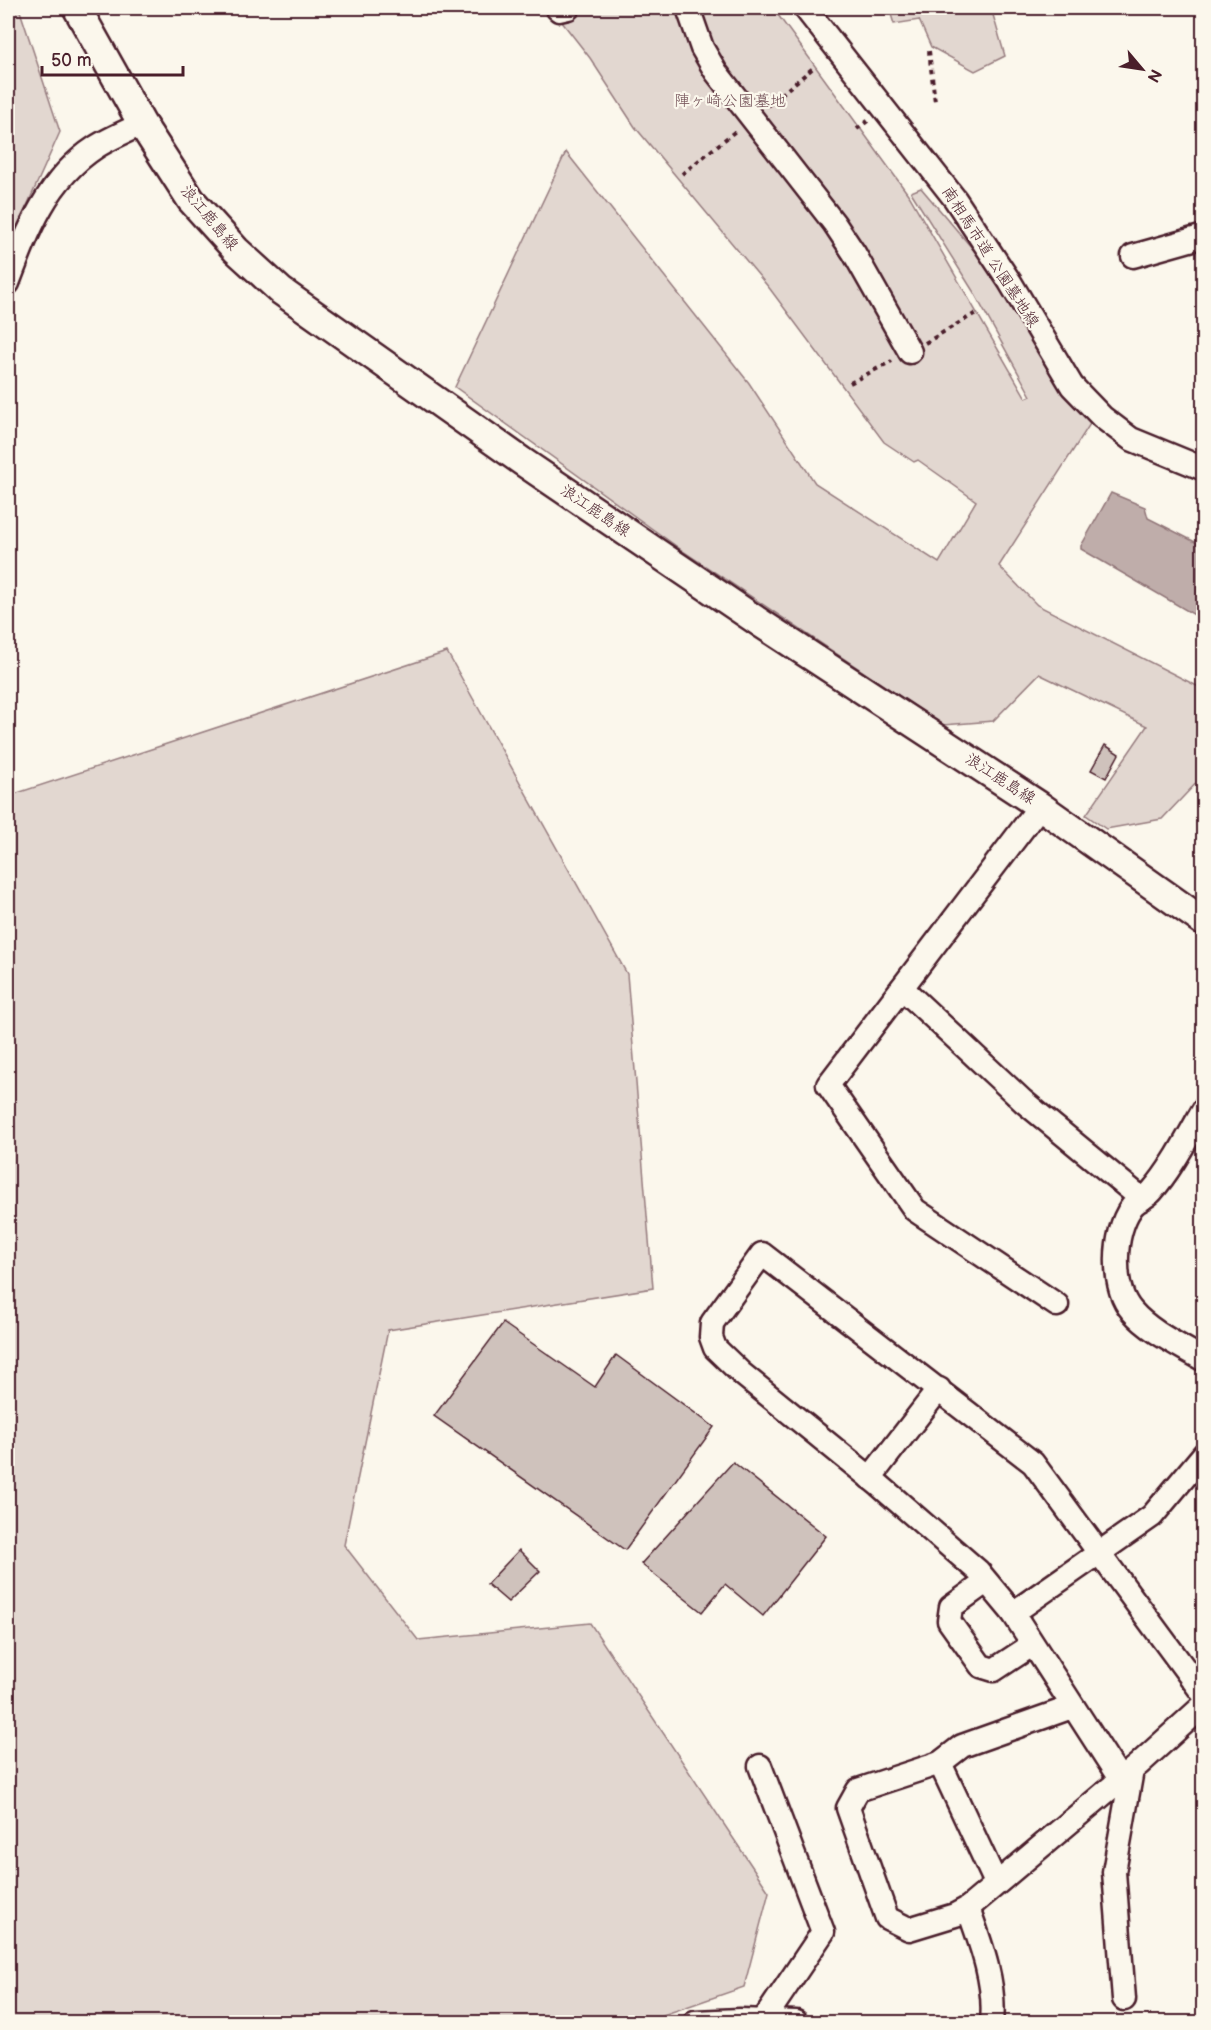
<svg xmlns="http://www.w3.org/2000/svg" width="1211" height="2030" font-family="'Balsamiq Sans','Klee One',sans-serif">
<rect width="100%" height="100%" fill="#fbf7ec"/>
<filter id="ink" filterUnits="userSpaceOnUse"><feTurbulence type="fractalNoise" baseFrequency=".0167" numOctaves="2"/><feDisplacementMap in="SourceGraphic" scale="12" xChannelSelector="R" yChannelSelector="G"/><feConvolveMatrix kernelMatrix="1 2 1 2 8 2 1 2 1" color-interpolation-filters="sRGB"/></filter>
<g filter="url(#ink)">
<g fill="#e2d7d0" stroke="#967b7e" stroke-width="1.5">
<path d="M8,8H19L60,132L8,248Z"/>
<path d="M551,8H773L910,197L1026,398L1031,396L973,291L911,192L921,188L1101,400L1090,424L999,566L1037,605L1203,689V776L1162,819L1106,829L1086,815L1147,726L1039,674L993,721L943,725L683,551L455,387L566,152L749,383L815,483L939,563L976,501L918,460L914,462L884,442L770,289L635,127L590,58Z"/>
<path d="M889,8H991L1005,56L975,71L931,47L919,20L894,24Z"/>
<path d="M447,652L627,974L653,1288L388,1330L344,1545L418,1640L590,1623L769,1892L744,1987L643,2022H8V796Z"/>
</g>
<path fill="#bfadaa" stroke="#907477" stroke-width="1.5" d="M1111,493L1145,507L1148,518L1203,546V620L1081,549V546Z"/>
<g fill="#cfc2bc" stroke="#4a1f2b" stroke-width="1.5">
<path d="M1105,745L1119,754L1106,778L1091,770Z"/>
<path d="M503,1323L595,1387L616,1355L714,1427L625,1550L434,1416Z"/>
<path d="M733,1462L826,1536L763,1616L725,1584L702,1612L641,1564Z"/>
<path d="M519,1550L540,1571L508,1602L487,1584Z"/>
</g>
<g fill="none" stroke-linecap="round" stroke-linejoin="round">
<defs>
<g id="minor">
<path d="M557,8L559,10L568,8"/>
<path d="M688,8L702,48L716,72L834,223L854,253L910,352"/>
<path d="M805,8L955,199L1010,282L1072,386L1102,417L1131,439L1204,469"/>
<path d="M1133,256L1204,236"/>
<path d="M8,283C28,230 47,179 96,147C110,138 127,131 142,124"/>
<path d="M1040,806L828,1085L915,1210L1057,1305"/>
<path d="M902,988L1023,1101L1142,1199"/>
<path d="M1204,1109C1188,1136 1173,1167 1152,1191C1146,1198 1136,1200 1131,1208C1113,1233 1111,1287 1132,1311C1150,1332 1181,1346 1204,1360"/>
<path d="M870,1478L939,1389"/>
<path d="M986,1582L951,1607L949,1621L981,1666L994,1670L1032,1645"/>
<path d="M1013,1613L1152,1516L1204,1454"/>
<path d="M940,1763L996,1883"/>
<path d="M760,1766L823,1932L763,2021"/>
<path d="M1120,1779L1013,1613L978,1571L879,1485L741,1373L715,1348L711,1337L712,1323L762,1254L1033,1463L1204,1695"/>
<path d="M968,1908L955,1915L909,1929L887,1918L848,1808L858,1790L940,1763L962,1746L1072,1707"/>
<path d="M1124,1999L1114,1872L1132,1770"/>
<path d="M695,2022L740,2020L796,2022"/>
<path d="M992,2022C996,1984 981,1944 968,1908L1139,1764L1204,1705"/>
</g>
<path id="major" d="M77,8L142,124L191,200L236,250L281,291L523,462L762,624L1040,806L1204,922"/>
</defs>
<use href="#minor" stroke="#4a1f2b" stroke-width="27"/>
<use href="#major" stroke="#4a1f2b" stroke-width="32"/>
<g stroke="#4a1f2b" stroke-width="4" stroke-dasharray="4.5 4.5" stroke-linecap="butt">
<path d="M929,51L935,102"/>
<path d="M767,106L813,68"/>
<path d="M857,129L869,120"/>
<path d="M682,174L738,129"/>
<path d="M925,343L976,313"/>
<path d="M850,383L892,361"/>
</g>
<use href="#minor" stroke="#fbf7ec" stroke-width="22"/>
<use href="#major" stroke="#fbf7ec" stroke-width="27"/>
</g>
</g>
<g text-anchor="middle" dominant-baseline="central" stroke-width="4.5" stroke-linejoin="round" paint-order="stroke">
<g font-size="16" fill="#704d54" stroke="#fbf7ec">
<text x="730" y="101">陣ヶ崎公園墓地</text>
</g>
<g font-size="16" fill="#4a1f2b" stroke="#fbf7ec">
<text transform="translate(209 218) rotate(50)">浪江鹿島線</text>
<text transform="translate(990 257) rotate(57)">南相馬市道 公園墓地線</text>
<text transform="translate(595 511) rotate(34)">浪江鹿島線</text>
<text transform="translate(1000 779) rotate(33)">浪江鹿島線</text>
</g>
</g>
<rect width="1211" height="2030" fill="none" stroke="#fbf7ec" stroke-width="30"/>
<rect x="15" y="15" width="1181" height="2000" fill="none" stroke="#4a1f2b" stroke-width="2" filter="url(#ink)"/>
<g transform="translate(1142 69) rotate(119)" stroke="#fbf7ec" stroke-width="4.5" paint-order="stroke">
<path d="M0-4.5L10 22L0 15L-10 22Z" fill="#4a1f2b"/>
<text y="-9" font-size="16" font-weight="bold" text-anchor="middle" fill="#4a1f2b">N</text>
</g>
<path d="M42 66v9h141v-9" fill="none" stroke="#4a1f2b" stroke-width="3"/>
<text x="51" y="66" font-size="18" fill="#4a1f2b" stroke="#fbf7ec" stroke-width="4.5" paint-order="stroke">50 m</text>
</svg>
